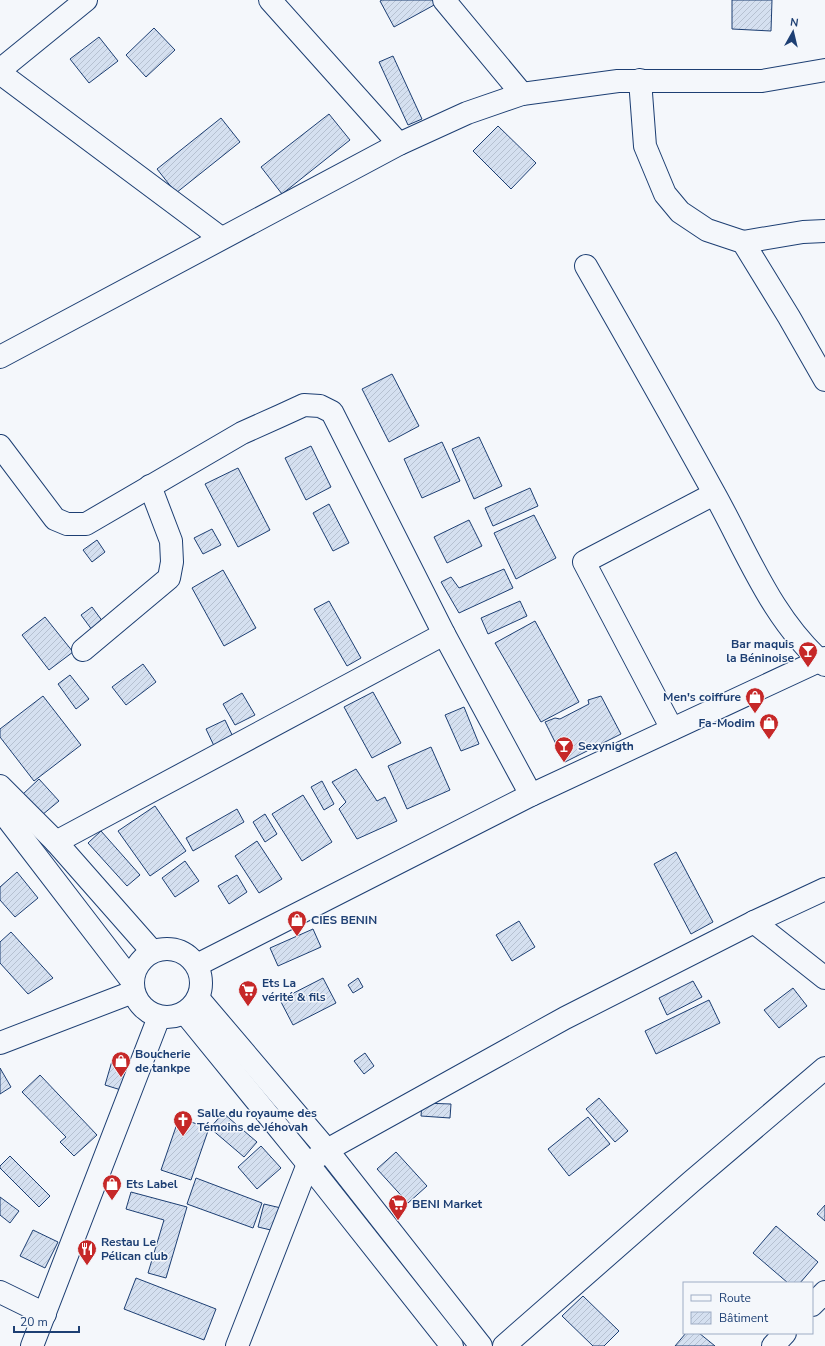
<svg xmlns="http://www.w3.org/2000/svg" width="825" height="1346" font-family="'Nunito Sans',sans-serif">
<defs>
<pattern id="building-hatch" width="6" height="6" patternUnits="userSpaceOnUse"><rect width="6" height="6" fill="#d5e0f0"/><path d="M-1 1l2-2M0 6l6-6M5 7l2-2" fill="none" stroke="#b6c1d1"/></pattern>
</defs>
<rect width="100%" height="100%" fill="#f4f7fb"/>
<g fill="url(#building-hatch)" stroke="#1d3f73">
<path d="M382,0H434L436,4L394,27L380,1Z"/>
<path d="M732,0H772L771,31L732,29Z"/>
<path d="M154,28L175,50L146,77L126,55Z"/>
<path d="M99,37L118,61L89,83L70,59Z"/>
<path d="M393,56L422,119L408,125L379,62Z"/>
<path d="M329,114L350,140L282,194L261,167Z"/>
<path d="M221,118L240,142L176,193L157,169Z"/>
<path d="M498,126L536,163L511,189L473,151Z"/>
<path d="M392,374L419,426L389,442L362,389Z"/>
<path d="M479,437L502,486L474,499L452,449Z"/>
<path d="M442,442L460,481L422,498L404,459Z"/>
<path d="M311,446L331,487L306,500L285,458Z"/>
<path d="M238,468L270,530L238,547L205,484Z"/>
<path d="M530,488L538,506L493,526L485,508Z"/>
<path d="M329,504L349,543L333,551L313,513Z"/>
<path d="M534,515L556,558L516,579L494,533Z"/>
<path d="M469,520L482,546L447,563L434,537Z"/>
<path d="M212,529L221,545L203,554L194,538Z"/>
<path d="M97,540L105,552L92,562L83,550Z"/>
<path d="M504,569L513,588L459,613L441,582L451,577L459,588Z"/>
<path d="M223,570L256,628L224,646L192,588Z"/>
<path d="M329,601L361,658L347,666L314,609Z"/>
<path d="M520,601L527,616L488,634L481,618Z"/>
<path d="M92,607L106,626L95,634L81,615Z"/>
<path d="M45,617L73,652L49,670L22,635Z"/>
<path d="M535,621L579,702L541,722L495,643Z"/>
<path d="M143,664L156,682L126,705L112,687Z"/>
<path d="M70,675L89,699L76,709L58,684Z"/>
<path d="M373,692L401,743L372,758L344,707Z"/>
<path d="M242,693L255,715L235,725L223,704Z"/>
<path d="M43,696L81,745L34,781L0,737V729Z"/>
<path d="M601,696L621,734L565,762L545,722L555,718L560,719L589,704L588,700Z"/>
<path d="M464,707L479,744L461,751L445,715Z"/>
<path d="M225,720L234,739L215,748L206,729Z"/>
<path d="M431,747L450,790L407,809L388,766Z"/>
<path d="M356,769L377,801L385,797L397,821L357,839L339,809L346,802L332,782Z"/>
<path d="M39,779L59,801L42,815L22,795Z"/>
<path d="M322,781L334,804L324,810L311,787Z"/>
<path d="M303,795L332,842L302,861L272,814Z"/>
<path d="M155,806L186,851L150,876L118,831Z"/>
<path d="M237,809L244,822L193,851L186,838Z"/>
<path d="M265,814L277,834L265,842L253,822Z"/>
<path d="M101,831L140,875L127,886L88,843Z"/>
<path d="M257,841L282,879L259,893L235,856Z"/>
<path d="M676,852L713,922L691,934L654,864Z"/>
<path d="M185,861L199,881L175,897L162,878Z"/>
<path d="M17,872L38,898L15,917L0,900V887Z"/>
<path d="M237,875L247,892L229,904L218,886Z"/>
<path d="M519,921L535,947L512,961L496,935Z"/>
<path d="M313,929L321,947L278,966L270,948Z"/>
<path d="M11,932L53,978L28,994L0,963V942Z"/>
<path d="M323,978L336,1003L293,1025L280,1000Z"/>
<path d="M358,978L363,987L353,993L348,985Z"/>
<path d="M693,981L702,997L667,1015L659,998Z"/>
<path d="M793,988L807,1006L779,1028L764,1010Z"/>
<path d="M709,1000L720,1023L656,1054L645,1031Z"/>
<path d="M365,1053L374,1066L364,1074L354,1061Z"/>
<path d="M112,1061L128,1066L121,1090L105,1085Z"/>
<path d="M0,1068L11,1087L0,1094Z"/>
<path d="M40,1075L97,1135L74,1156L60,1142L66,1137L22,1092Z"/>
<path d="M599,1098L628,1131L615,1142L586,1109Z"/>
<path d="M422,1103L451,1104L450,1118L421,1116Z"/>
<path d="M223,1113L257,1142L244,1157L210,1128Z"/>
<path d="M588,1117L610,1144L569,1176L548,1149Z"/>
<path d="M179,1118L209,1128L191,1180L161,1170Z"/>
<path d="M261,1146L281,1168L257,1189L238,1167Z"/>
<path d="M396,1152L427,1186L408,1203L377,1169Z"/>
<path d="M10,1156L50,1196L39,1207L0,1168V1166Z"/>
<path d="M196,1178L262,1203L253,1228L187,1204Z"/>
<path d="M131,1192L187,1207L166,1278L148,1273L164,1220L126,1209Z"/>
<path d="M0,1197L19,1211L10,1223L0,1215Z"/>
<path d="M264,1204L281,1208L275,1231L258,1227Z"/>
<path d="M825,1205V1221L817,1214Z"/>
<path d="M776,1226L818,1262L800,1283H788L753,1253Z"/>
<path d="M33,1230L58,1242L45,1268L20,1256Z"/>
<path d="M136,1278L216,1309L204,1340L124,1309Z"/>
<path d="M583,1296L619,1331L604,1346H593L562,1316Z"/>
<path d="M686,1333H699L715,1346H675Z"/>
</g>
<g fill="none" stroke-linecap="round" stroke-linejoin="round">
<defs>
<g id="minor">
<path d="M270,0L399,144"/>
<path d="M444,0L522,94"/>
<path d="M0,70L86,0"/>
<path d="M0,73L221,238"/>
<path d="M640,80L645,146L665,194L680,212L707,230L743,242L789,317L825,380"/>
<path d="M743,242L803,232L825,231"/>
<path d="M586,266C629,341 672,417 714,493C747,552 772,620 825,665"/>
<path d="M0,357L399,144L467,113L522,94L618,81H762L825,70"/>
<path d="M0,446L55,519L67,524H86L242,433L280,416L304,405L320,406L332,412L444,634L531,795"/>
<path d="M83,650L169,578L172,562L171,541L150,486"/>
<path d="M672,729L584,562L714,494"/>
<path d="M0,786L56,842L152,951"/>
<path d="M0,809L132,981"/>
<path d="M56,842L444,634"/>
<path d="M754,922L825,978"/>
<path d="M0,1292L45,1314"/>
<path d="M812,1305L825,1292"/>
<path d="M32,1346L159,1017"/>
<path d="M237,1346L308,1164L327,1150L565,1018L754,922L825,889"/>
<path d="M504,1346L691,1182L825,1068"/>
<path d="M773,1346L785,1333"/>
</g>
<g id="major">
<circle cx="167" cy="983" r="34"/>
<path d="M197,965L531,795L825,658"/>
<path d="M198,998L327,1150L481,1346"/>
<path d="M185,1013L308,1164L452,1346"/>
<path d="M0,1043L133,992"/>
</g>
</defs>
<use href="#minor" stroke="#1d3f73" stroke-width="24"/>
<use href="#major" stroke="#1d3f73" stroke-width="24"/>
<use href="#minor" stroke="#f4f7fb" stroke-width="22"/>
<use href="#major" stroke="#f4f7fb" stroke-width="22"/>
</g>
<defs>
<symbol id="bar-pin" viewBox="-11 -11 22 30"><path d="M0 17L-7.5 6A9.5 9.5 0 1 1 7.5 6Z" fill="#c62828" stroke="#f4f7fb"/><path d="M-6-5H6L.8 .8V4.5H3.5V6h-7V4.5H-.8V.8Z" fill="#fff"/></symbol>
<symbol id="shop-pin" viewBox="-11 -11 22 30"><path d="M0 17L-7.5 6A9.5 9.5 0 1 1 7.5 6Z" fill="#c62828" stroke="#f4f7fb"/><path d="M-5-2.5h2.3a2.7 3.5 0 0 1 5.4 0H5L5.5 6h-11ZM-1.5-2.5h3a1.5 2.3 0 0 0-3 0Z" fill="#fff"/></symbol>
<symbol id="supermarket-pin" viewBox="-11 -11 22 30"><path d="M0 17L-7.5 6A9.5 9.5 0 1 1 7.5 6Z" fill="#c62828" stroke="#f4f7fb"/><path d="M-6-5.5h2.5l.6 2H6L4.5 2H-2.5L-4.4-4H-6ZM-1.5 3.2a1.3 1.3 0 1 0 .1 0ZM3 3.2a1.3 1.3 0 1 0 .1 0Z" fill="#fff"/></symbol>
<symbol id="church-pin" viewBox="-11 -11 22 30"><path d="M0 17L-7.5 6A9.5 9.5 0 1 1 7.5 6Z" fill="#c62828" stroke="#f4f7fb"/><path d="M-1.2-6h2.4v3.5h3.3v2.4h-3.3V6h-2.4V-.1h-3.3v-2.4h3.3Z" fill="#fff"/></symbol>
<symbol id="restaurant-pin" viewBox="-11 -11 22 30"><path d="M0 17L-7.5 6A9.5 9.5 0 1 1 7.5 6Z" fill="#c62828" stroke="#f4f7fb"/><path d="M-5-6h1v4h1v-4h1v4h1v-4h1v5L-1.5 .5V6h-2V.5L-5-1ZM5-6V6H3V1.5H1.5Q1.5-4 5-6Z" fill="#fff"/></symbol>
</defs>
<g fill-rule="evenodd">
<use href="#bar-pin" x="797" y="640" width="22" height="30"/>
<use href="#shop-pin" x="744" y="686" width="22" height="30"/>
<use href="#shop-pin" x="758" y="712" width="22" height="30"/>
<use href="#bar-pin" x="553" y="735" width="22" height="30"/>
<use href="#shop-pin" x="286" y="909" width="22" height="30"/>
<use href="#supermarket-pin" x="237" y="979" width="22" height="30"/>
<use href="#shop-pin" x="110" y="1050" width="22" height="30"/>
<use href="#church-pin" x="172" y="1109" width="22" height="30"/>
<use href="#shop-pin" x="101" y="1173" width="22" height="30"/>
<use href="#supermarket-pin" x="387" y="1193" width="22" height="30"/>
<use href="#restaurant-pin" x="76" y="1238" width="22" height="30"/>
</g>
<g text-anchor="middle" dominant-baseline="central" stroke-width="3" stroke-linejoin="round" paint-order="stroke">
<g font-size="12" font-weight="bold" fill="#1d3f73" stroke="#f4f7fb" text-anchor="start">
<text x="794" y="644" text-anchor="end">Bar maquis<tspan x="794" dy="14">la Béninoise</tspan></text>
<text x="741" y="697" text-anchor="end">Men's coiffure</text>
<text x="755" y="723" text-anchor="end">Fa-Modim</text>
<text x="578" y="746">Sexynigth</text>
<text x="311" y="920">CIES BENIN</text>
<text x="262" y="983">Ets La<tspan x="262" dy="14">vérité &amp; fils</tspan></text>
<text x="135" y="1054">Boucherie<tspan x="135" dy="14">de tankpe</tspan></text>
<text x="197" y="1113">Salle du royaume des<tspan x="197" dy="14">Témoins de Jéhovah</tspan></text>
<text x="126" y="1184">Ets Label</text>
<text x="412" y="1204">BENI Market</text>
<text x="101" y="1242">Restau Le<tspan x="101" dy="14">Pélican club</tspan></text>
</g>
</g>
<rect x="683" y="1282" width="130" height="52" fill="#f4f7fb" stroke="#9eadc5"/>
<rect x="691" y="1295" width="20" height="6" fill="#f4f7fb" stroke="#9eadc5"/>
<text x="719" y="1302" font-size="12" fill="#1d3f73">Route</text>
<rect x="691" y="1312" width="20" height="12" fill="url(#building-hatch)" stroke="#9eadc5"/>
<text x="719" y="1322" font-size="12" fill="#1d3f73">Bâtiment</text>
<g transform="translate(793 32) rotate(8)" stroke="#f4f7fb" stroke-width="3" paint-order="stroke">
<path d="M0-3L7 15L0 10L-7 15Z" fill="#1d3f73"/>
<text y="-6" font-size="11" font-weight="bold" text-anchor="middle" fill="#1d3f73">N</text>
</g>
<path d="M14 1326v6h65v-6" fill="none" stroke="#1d3f73" stroke-width="2"/>
<text x="20" y="1326" font-size="12" fill="#1d3f73" stroke="#f4f7fb" stroke-width="3" paint-order="stroke">20 m</text>
</svg>
